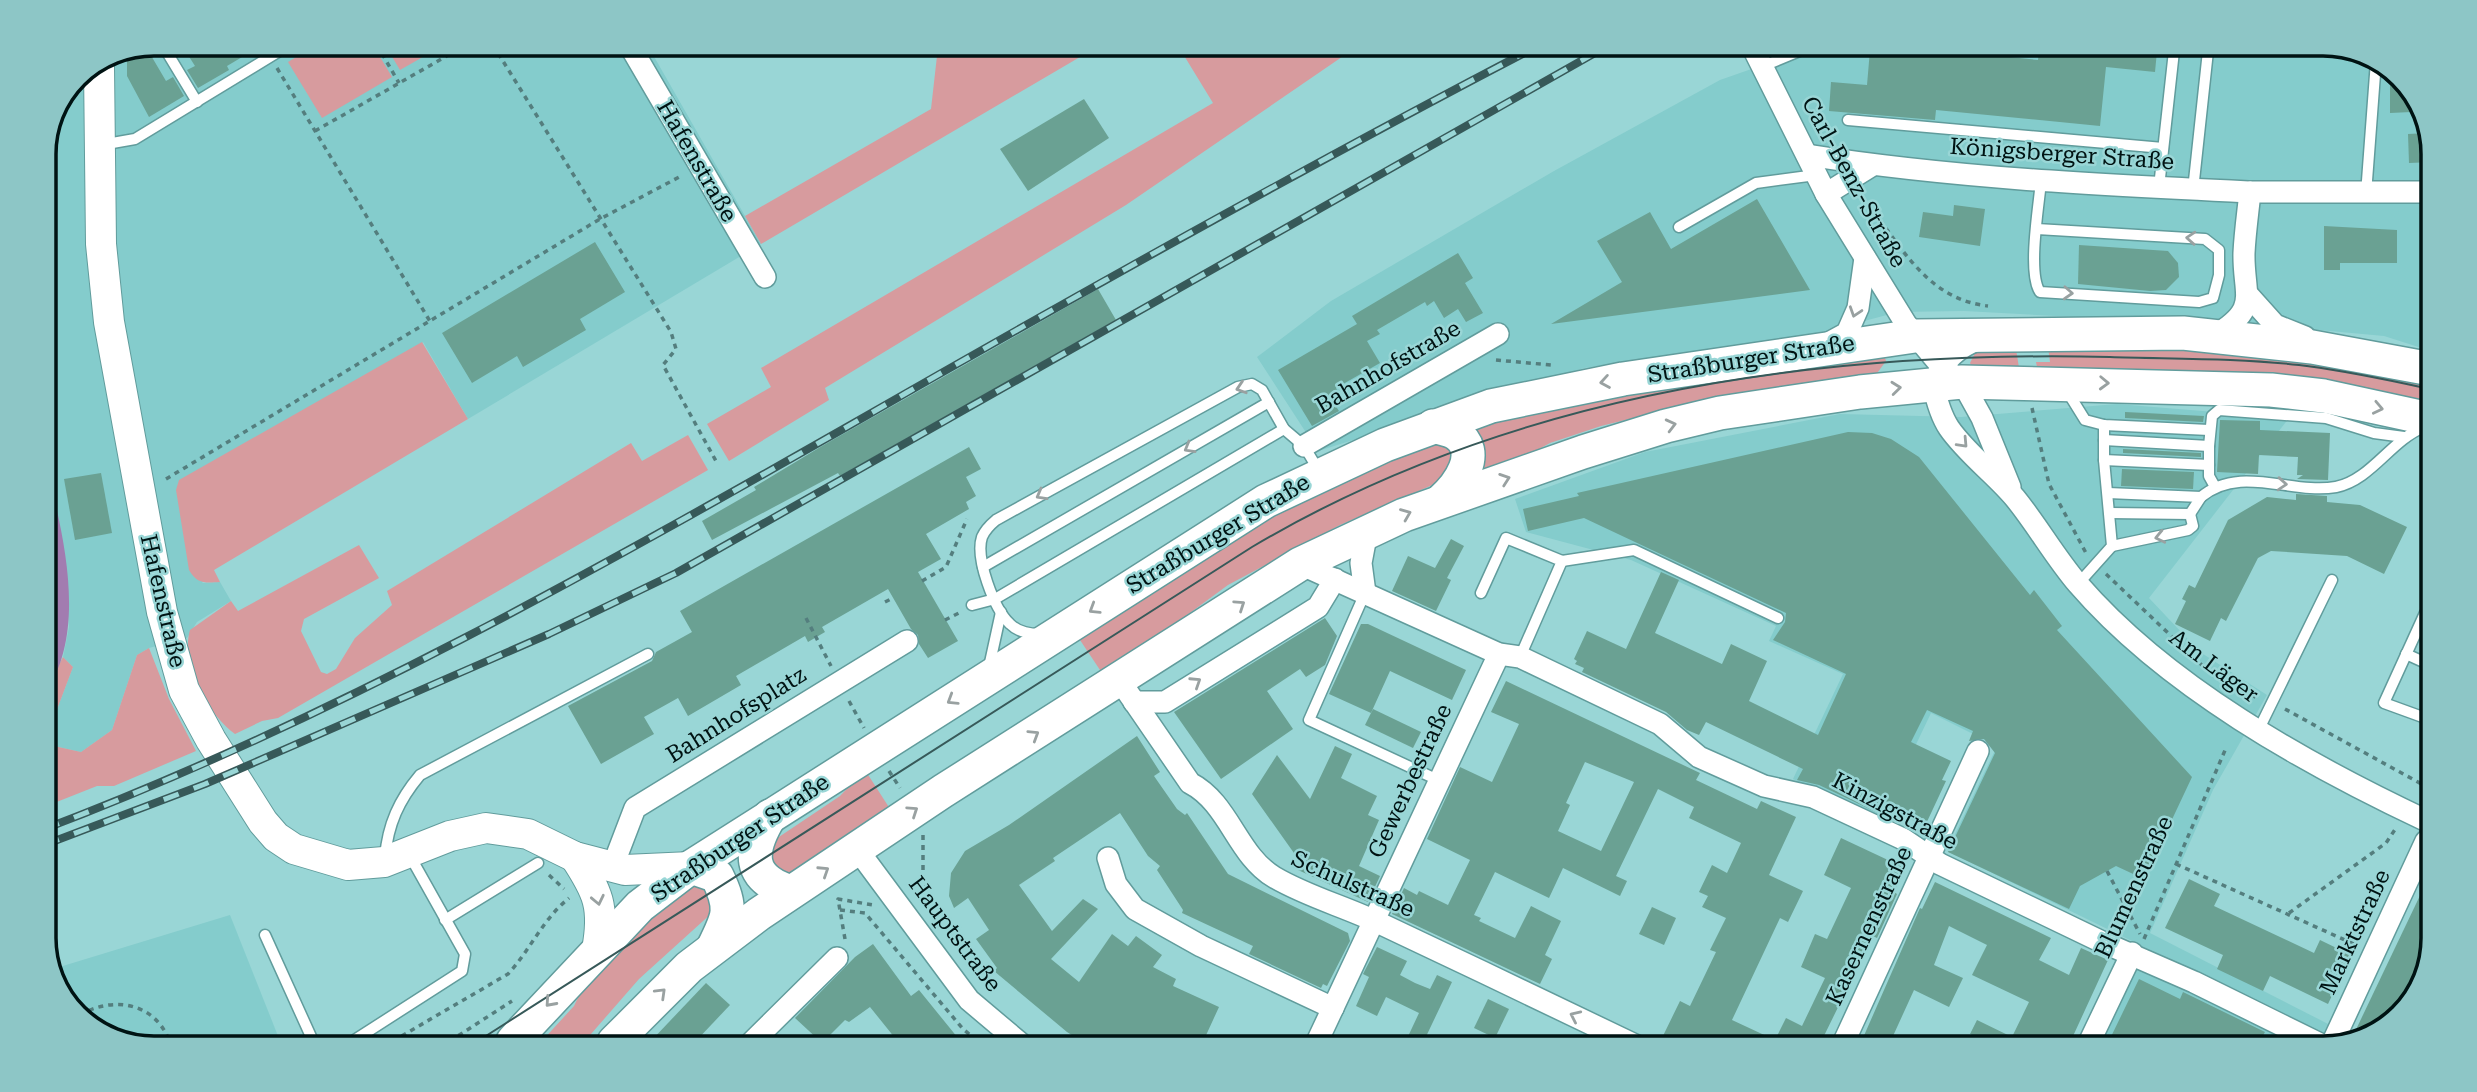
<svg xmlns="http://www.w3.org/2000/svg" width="2477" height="1092" font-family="'Roboto Serif',serif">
<rect width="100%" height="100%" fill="#99d6d6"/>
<g fill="#84cccc">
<path d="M154,44L648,46L761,244L468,419L423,342L202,583L220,582L231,601L197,622L187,638L149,648L137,655L112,730L81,752L54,746L50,728L73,667L63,657L69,627L63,547L44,459V147L76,76Z"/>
<path d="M1806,50L2365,52L2411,87L2433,147L2431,351L2384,336L2319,330L1964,311L1898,312L1823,332L1584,368L1318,451L1257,357L1331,301L1554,171L1720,80Z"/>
<path d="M2117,404L2289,418L2149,598L2200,652L2267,695L2213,790L2150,933L2334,1027L2323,1048L2083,1047L2132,941L1947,851L1997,746L1931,713L1880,820L1793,779L1843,674L1769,641L1776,626L1631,560L1526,532L1515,499L1645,452L1840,414L1961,417Z"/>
<path d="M230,915L280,1041L112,1040L66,1005L53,969Z"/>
</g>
<g fill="#d79b9e">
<path d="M318,44L373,45L392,77L322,118L288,62Z"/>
<path d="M385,45H444L400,70Z"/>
<path d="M938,47H1077L1080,57L761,244L745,216L931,109Z"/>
<path d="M1184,48H1355L1126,205L825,388L829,400L729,461L707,424L771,387L761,368L1213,103L1180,49Z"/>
<path d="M422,342L468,419L214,570L220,582C205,583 197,584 189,570L176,490L179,480Z"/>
<path d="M2200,345L2431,377V407L2038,372L2036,362H2050L2048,347L2173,350Z"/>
<path d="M1977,349H2016L2020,374L1974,371L1970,363Z"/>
<path d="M1884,355L1886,361L1875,376L1678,407L1601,426L1550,443L1526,456L1480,476L1466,427L1525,407Z"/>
<path d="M688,435L708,470L278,718L262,721L235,734C207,713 180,665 190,630L231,601L238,611L359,545L379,578L304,619L301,631L321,672L327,674L336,669L355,638L392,605L387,591L631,443L642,461Z"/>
<path d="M1435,440L1448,445L1455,456L1444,480L1340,525L1228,585L1104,676L1076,634L1309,493Z"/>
<path d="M149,648L169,699L196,751L114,786H97L44,807V694L63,657L73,667L50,728L54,746L81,752L112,730L137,655Z"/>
<path d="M865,770L892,812L793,876H774L764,847L840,796Z"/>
<path d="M703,880L713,912L639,979L584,1042H541L574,1006L589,975L690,881Z"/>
</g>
<path fill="#a27cb0" d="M44,459C62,527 90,632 44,694Z"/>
<g fill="#6aa193" fill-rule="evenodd">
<path d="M181,44H264L227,66L229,70L198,88L187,70L195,66Z"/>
<path d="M146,47L166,81L173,77L184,96L149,117L127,76V59Z"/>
<path d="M1870,50H1941L2038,60L2039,51H2157L2155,72L2106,67L2100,126L1936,110L1935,120L1829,111L1831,82L1867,85Z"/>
<path d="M2390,71L2409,86L2411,112L2390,113Z"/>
<path d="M1084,99L1109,138L1028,191L1000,149Z"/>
<path d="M2428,133L2433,147V162L2409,163L2408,134Z"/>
<path d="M1757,199L1810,290L1551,324L1622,282L1597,241L1650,212L1671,249Z"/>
<path d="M1954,205L1985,209L1980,246L1919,237L1923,212L1953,216Z"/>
<path d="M2324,226L2397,230V263H2340V270H2324Z"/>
<path d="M595,242L625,292L580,319L586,330L523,367L517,356L472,383L442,333Z"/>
<path d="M2079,245L2168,251L2178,263L2179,277L2166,290L2150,291L2078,284Z"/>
<path d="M1458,253L1473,278L1465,283L1483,313L1466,322L1458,309L1444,318L1434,301L1427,306L1425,302L1377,330L1380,334L1367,341L1380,363L1336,388L1341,397L1333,402L1339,411L1312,426L1278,370L1357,324L1352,316Z"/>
<path d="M1098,289L1116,320L840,476L838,473L712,540L702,521L756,490L754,487L822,446Z"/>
<path d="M2125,412L2204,416L2203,422L2125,418Z"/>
<path d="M2220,420L2260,421V430L2330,433L2328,480L2297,479L2303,475H2297L2298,457L2259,455L2258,474L2217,472Z"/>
<path d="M1848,432L1872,433L1891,439L1919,457L2030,595L2034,590L2062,626L2057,630L2192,777L2144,879L2116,866L2080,886L2069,909L1948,852L1995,753L1984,739L1969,741L1973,731L1927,710L1911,742L1951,761L1942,780L1946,781L1925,826L1881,805L1878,813L1819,785L1797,780L1803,769L1706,722L1699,735L1687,730L1666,712L1582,672L1584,668L1575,664L1577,661L1574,659L1587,631L1626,649L1661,572L1679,580L1655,633L1722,664L1731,644L1767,661L1749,701L1818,735L1846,674L1773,640L1785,622L1786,613L1584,518L1528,531L1523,509L1579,496L1577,493Z"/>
<path d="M969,447L981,469L966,477L976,496L966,502L969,509L926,534L941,559L918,572L958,641L928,658L919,644L918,635L911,629L888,589L822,627L825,632L808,642L805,636L736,676L741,685L688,716L678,698L644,717L654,734L601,764L568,706L652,661L656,652L692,632L680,611Z"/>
<path d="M2123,449L2201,453V457L2123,453Z"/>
<path d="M2122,469L2194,472L2193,489L2121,486Z"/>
<path d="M101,473L112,533L75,540L64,479Z"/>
<path d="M2296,494L2327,496V502L2360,505L2407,527L2384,574L2347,556L2271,551L2258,558L2226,621L2221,618L2210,641L2175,624L2186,601L2182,599L2189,585L2195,588L2228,520L2267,497L2296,500Z"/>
<path d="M1451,539L1464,546L1447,578L1451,580L1436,611L1392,591L1408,556L1435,568Z"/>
<path d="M1325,618L1337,636L1325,665L1306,677L1300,669L1267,691L1293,729L1221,779L1174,712Z"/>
<path d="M1361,624H1368L1466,670L1452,700L1390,671L1371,713L1329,694Z"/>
<path d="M1506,681L1700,773L1696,780L1757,809L1761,801L1796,817L1769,875L1803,891L1788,922L1780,918L1732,1020L1775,1040L1786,1018L1802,1026L1825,978L1801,967L1815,934L1827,939L1851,888L1824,875L1841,838L1905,868L1894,892L1897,894L1877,938L1873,936L1819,1046H1673L1661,1040L1680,1001L1690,1006L1716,952L1710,950L1726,918L1702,907L1708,896L1699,892L1712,865L1727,873L1741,843L1689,818L1694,807L1658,789L1616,876L1627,881L1620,896L1563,868L1549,898L1495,872L1474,915L1481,918L1479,921L1515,938L1531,906L1561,921L1545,955L1552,959L1540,984L1392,914L1404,888L1417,895L1419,891L1448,905L1470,860L1427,839L1460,767L1492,782L1519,724L1491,712ZM1585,762L1634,782L1601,851L1558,831L1570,805L1566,803Z"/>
<path d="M1373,709L1421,732L1413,748L1365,725Z"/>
<path d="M1137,736L1160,772L1154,776L1177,809L1185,815L1187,813L1228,874L1348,933L1350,941L1327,986L1323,984L1321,988L1249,954L1253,946L1182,913L1183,910L1157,870L1160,866L1148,856L1120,813L1053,858L1055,861L1019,885L1052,931L1083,899L1098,909L1051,959L1079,982L1112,934L1128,946L1136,936L1162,955L1153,967L1176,979L1173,986L1219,1007L1202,1044H1086L1067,1032L994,971L997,968L976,939L989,930L968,898L954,908L949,896L951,873L965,851L1009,825Z"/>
<path d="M1335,746L1352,754L1341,778L1377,796L1368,815L1379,820L1359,866L1380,876L1368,902L1298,870L1301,863L1252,794L1277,755L1310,799Z"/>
<path d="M2189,879L2220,894L2214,906L2314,953L2320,940L2351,955L2328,1004L2270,976L2263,991L2217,969L2223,955L2165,928Z"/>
<path d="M1935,882L2051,938L2039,960L2069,975L2081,948L2108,960L2068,1047H1996L1970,1034L1977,1020L2012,1037L2029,1002L1972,975L1987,945L1949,926L1934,965L1963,978L1949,1007L1914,990L1888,1047H1859L1920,908L1922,909Z"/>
<path d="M2426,883L2425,960L2403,1007L2385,1029L2351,1040Z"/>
<path d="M1652,907L1676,918L1664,945L1639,934Z"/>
<path d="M873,944L911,996L919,990L962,1043H899L870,1007L849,1022L845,1020L822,1043L795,1018L855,957Z"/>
<path d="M1377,947L1407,961L1400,975L1415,983L1430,989L1437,975L1452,982L1422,1045H1404L1419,1013L1386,997L1377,1016L1356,1006L1369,977L1363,974Z"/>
<path d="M2139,979L2180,999L2183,992L2265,1032L2256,1048L2106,1047Z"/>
<path d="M706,983L730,1005L695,1042H650Z"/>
<path d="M1488,999L1509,1009L1495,1038L1474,1028Z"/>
</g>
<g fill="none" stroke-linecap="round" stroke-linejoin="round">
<defs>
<g id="lane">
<path d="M162,44L197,102"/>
<path d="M1761,67L1802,50"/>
<path d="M1848,120L2163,148"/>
<path d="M101,145L135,139L291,44"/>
<path d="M2159,187L2174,51"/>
<path d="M2193,190L2208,51"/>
<path d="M2366,194L2376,61"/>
<path d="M1679,227L1756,183L1816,175"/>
<path d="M2037,229L2205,239L2219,250V275L2213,298L2199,302L2040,292C2027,273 2039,205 2041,181"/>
<path d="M2067,391L2085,420L2104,425L2209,430"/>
<path d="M2104,440L2209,446V476L2214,485"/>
<path d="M2209,446L2212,416L2219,410L2326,418L2374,433L2404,437"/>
<path d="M2104,460L2209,465"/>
<path d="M2108,493L2201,497C2240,464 2292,495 2336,487C2371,480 2391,440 2424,427"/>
<path d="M2110,513L2190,514L2201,497"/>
<path d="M2112,546L2188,530L2193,526L2190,514"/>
<path d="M1562,561L1634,550L1778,618"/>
<path d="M983,567L1269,402"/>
<path d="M2078,584L2112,546L2104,460V425"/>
<path d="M1365,593L1309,720L1438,780"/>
<path d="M1481,593L1506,538L1562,561L1520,657"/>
<path d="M972,605L995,599L1284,429"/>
<path d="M1040,634C1028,634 1018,632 1010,624C994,609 975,558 982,537C985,530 990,525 996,520L1238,387L1252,384L1262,390L1284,429L1304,446L1319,471"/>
<path d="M2406,654L2428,664"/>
<path d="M989,667L1001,612"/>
<path d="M2428,719L2384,703L2425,613L2429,615"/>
<path d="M2258,731L2332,580"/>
<path d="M385,857C388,824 399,800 420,775L648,654"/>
<path d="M445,920L538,863"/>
<path d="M265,935L313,1041"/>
<path d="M353,1041L462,971L465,954L410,856"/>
</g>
<g id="street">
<path d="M630,46L765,277"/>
<path d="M1754,50L1826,194L1906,324L1942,367L1962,382L1982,418L2010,487"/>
<path d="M1807,155C1953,178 2102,185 2250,192"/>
<path d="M1826,194L1871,166"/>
<path d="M2249,296L2275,325L2305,337"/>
<path d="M2214,336C2261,308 2243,296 2244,253C2245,232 2248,212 2250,192H2433"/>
<path d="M1981,339C1958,346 1942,362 1933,384C1936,398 1941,416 1949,428C1967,454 1995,474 2015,498C2037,525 2055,557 2078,584C2166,686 2306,764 2427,821"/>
<path d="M1825,345L1847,333L1858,308L1865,258"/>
<path d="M1304,446L1498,334"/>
<path d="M1300,564L1499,654L1520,657L1660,724L1699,757L1764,786L1813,797L1903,839L1940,864L2100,941L2194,982L2326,1047"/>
<path d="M1365,593L1361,563L1367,531"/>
<path d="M1120,681L1190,783C1229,803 1237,855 1274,877C1306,896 1343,906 1377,922C1464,963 1550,1004 1637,1046"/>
<path d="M1134,702H1165L1318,607L1335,579"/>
<path d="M857,849L969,1000L1020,1043"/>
<path d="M617,855L635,808L907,641"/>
<path d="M1108,858L1116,884L1135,909L1201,946L1333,1008"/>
<path d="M752,1042L837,958"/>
<path d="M1316,1044L1499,654"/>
<path d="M1842,1046L1978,751"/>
<path d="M2331,1046L2426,841"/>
<path d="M2087,1047L2132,953"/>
</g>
<g id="secondary">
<path d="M99,67L101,244L109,322L162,612L184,690L211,740L263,822L276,837L294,849L348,865L384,862L450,836L486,828L528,834L575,857L625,870L691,867"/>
<path d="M575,857C598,892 605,907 597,950"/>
</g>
<g id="primary">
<path d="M1433,426C1440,428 1450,430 1455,433C1484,452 1458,486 1441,501"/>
<path d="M770,816C749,851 746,878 791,892"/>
<path d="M691,867L717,876C733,909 729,916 713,948"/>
<path d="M513,1041L640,906L691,867L1266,501L1385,445L1491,406L1623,379L1915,336L2183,333L2312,347L2431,369"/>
<path d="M614,1042L689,967L759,914L943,791L1300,564L1404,515L1583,452L1666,426L1720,413L1860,392L1962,382L2271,390L2324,396L2430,419"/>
</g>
</defs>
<use href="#lane" stroke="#619c9c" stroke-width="13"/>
<use href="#street" stroke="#619c9c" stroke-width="24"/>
<use href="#secondary" stroke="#619c9c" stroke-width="32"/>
<use href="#primary" stroke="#619c9c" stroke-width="36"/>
<g stroke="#547e7e" stroke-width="3.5" stroke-dasharray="5 5" stroke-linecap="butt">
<path d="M377,45L399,83"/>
<path d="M493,45L671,332L676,349L663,365L716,461"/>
<path d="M277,68L431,323"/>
<path d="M315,131L466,45"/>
<path d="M1880,220C1909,260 1935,300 1988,306"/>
<path d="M1496,360L1551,365"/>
<path d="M2032,408L2049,484L2086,553"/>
<path d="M166,479L600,219L683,175"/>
<path d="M2106,574L2207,670L2259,699"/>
<path d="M922,581L946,567L967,519"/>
<path d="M885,602L893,598"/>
<path d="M806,618L831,666"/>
<path d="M945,620L959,613"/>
<path d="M849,701L864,728"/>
<path d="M2285,709L2427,787"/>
<path d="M889,771L900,788"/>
<path d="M923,835V876L936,920"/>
<path d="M2176,864L2356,945"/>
<path d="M2107,871L2140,934"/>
<path d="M549,875L564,889"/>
<path d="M840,910L865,913L963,1029L980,1043"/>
<path d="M2289,913L2386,843L2396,828"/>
<path d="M845,939L838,899L873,905"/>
<path d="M2144,939L2226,748"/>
<path d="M80,1015C112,996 154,1002 169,1040"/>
<path d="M393,1041L508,974C531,949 542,920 569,898"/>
<path d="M450,1041L512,1001"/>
</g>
<use href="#lane" stroke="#fff" stroke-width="10"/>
<use href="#street" stroke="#fff" stroke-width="21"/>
<use href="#secondary" stroke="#fff" stroke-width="30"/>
<use href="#primary" stroke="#fff" stroke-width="33"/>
<path stroke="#375959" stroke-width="2" d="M478,1041L1252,547C1510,394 1814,350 2110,357C2173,359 2236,358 2299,365C2343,370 2387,380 2431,389"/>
<defs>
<g id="rail">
<path d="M44,829C332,720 599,568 866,416C1086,290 1307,166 1532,49"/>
<path d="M44,845L205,784L549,634L676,573L1602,49"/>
</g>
</defs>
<use href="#rail" stroke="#375959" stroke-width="8"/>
<use href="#rail" stroke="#99d6d6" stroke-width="5" stroke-dasharray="16" stroke-linecap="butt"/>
</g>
<defs><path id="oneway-chevron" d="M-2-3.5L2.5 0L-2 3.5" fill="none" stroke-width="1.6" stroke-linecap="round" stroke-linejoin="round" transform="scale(1.75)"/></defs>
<g stroke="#99a1a1">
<use href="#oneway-chevron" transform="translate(2191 238) rotate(-176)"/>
<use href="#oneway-chevron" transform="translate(2068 293) rotate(3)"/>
<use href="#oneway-chevron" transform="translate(1855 312) rotate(108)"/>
<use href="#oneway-chevron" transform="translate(1605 382) rotate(170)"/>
<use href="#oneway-chevron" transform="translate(2104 383) rotate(2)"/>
<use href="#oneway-chevron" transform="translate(1241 388) rotate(162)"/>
<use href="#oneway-chevron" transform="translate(1896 388) rotate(-6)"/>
<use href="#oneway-chevron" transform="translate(2378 408) rotate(12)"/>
<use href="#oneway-chevron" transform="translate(1671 425) rotate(-14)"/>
<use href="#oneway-chevron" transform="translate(1963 443) rotate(47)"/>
<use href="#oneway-chevron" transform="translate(1189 448) rotate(150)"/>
<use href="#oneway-chevron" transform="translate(1505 479) rotate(-19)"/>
<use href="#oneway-chevron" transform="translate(2282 484) rotate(4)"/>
<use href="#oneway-chevron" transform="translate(1041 495) rotate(151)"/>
<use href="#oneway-chevron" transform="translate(1406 514) rotate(-22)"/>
<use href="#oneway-chevron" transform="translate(2160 537) rotate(167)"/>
<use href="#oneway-chevron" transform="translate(1240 605) rotate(-34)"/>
<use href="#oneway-chevron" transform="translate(1094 609) rotate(148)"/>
<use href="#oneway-chevron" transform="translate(1196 682) rotate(-33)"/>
<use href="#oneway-chevron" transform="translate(952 700) rotate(148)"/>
<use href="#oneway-chevron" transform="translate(1034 735) rotate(-32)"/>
<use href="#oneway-chevron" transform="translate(913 811) rotate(-34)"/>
<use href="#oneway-chevron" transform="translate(824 871) rotate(-33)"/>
<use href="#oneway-chevron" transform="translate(598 900) rotate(78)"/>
<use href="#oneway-chevron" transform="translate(661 993) rotate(-44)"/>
<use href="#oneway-chevron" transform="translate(550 1002) rotate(132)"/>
<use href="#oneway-chevron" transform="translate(1575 1016) rotate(-155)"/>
</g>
<g text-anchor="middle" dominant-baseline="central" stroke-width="5" stroke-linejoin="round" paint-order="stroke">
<g font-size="23" fill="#001313" stroke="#99d6d6">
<text transform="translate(2062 154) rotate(4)">Königsberger Straße</text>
<text transform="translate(697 161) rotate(60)">Hafenstraße</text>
<text transform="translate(1854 182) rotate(61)">Carl-Benz-Straße</text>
<text transform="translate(1751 359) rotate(-9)">Straßburger Straße</text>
<text transform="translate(1388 367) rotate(-30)">Bahnhofstraße</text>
<text transform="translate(1218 534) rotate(-31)">Straßburger Straße</text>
<text transform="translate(163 601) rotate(77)">Hafenstraße</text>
<text transform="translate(2214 666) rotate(37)">Am Läger</text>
<text transform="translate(736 715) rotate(-32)">Bahnhofsplatz</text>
<text transform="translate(1410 781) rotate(-65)">Gewerbestraße</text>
<text transform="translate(1895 811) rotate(28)">Kinzigstraße</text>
<text transform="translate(740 838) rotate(-34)">Straßburger Straße</text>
<text transform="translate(1353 884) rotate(24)">Schulstraße</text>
<text transform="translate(2134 887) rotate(-65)">Blumenstraße</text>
<text transform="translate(1869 926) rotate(-65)">Kasernenstraße</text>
<text transform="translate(2355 932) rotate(-65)">Marktstraße</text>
<text transform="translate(955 934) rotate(53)">Hauptstraße</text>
</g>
</g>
<path d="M0 0H2477V1092H0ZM154 56H2323A98 98 0 0 1 2421 154V938A98 98 0 0 1 2323 1036H154A98 98 0 0 1 56 938V154A98 98 0 0 1 154 56Z" fill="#8dc6c6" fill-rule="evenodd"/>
<path fill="none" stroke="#001313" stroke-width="3.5" d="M154 56H2323A98 98 0 0 1 2421 154V938A98 98 0 0 1 2323 1036H154A98 98 0 0 1 56 938V154A98 98 0 0 1 154 56Z"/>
</svg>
